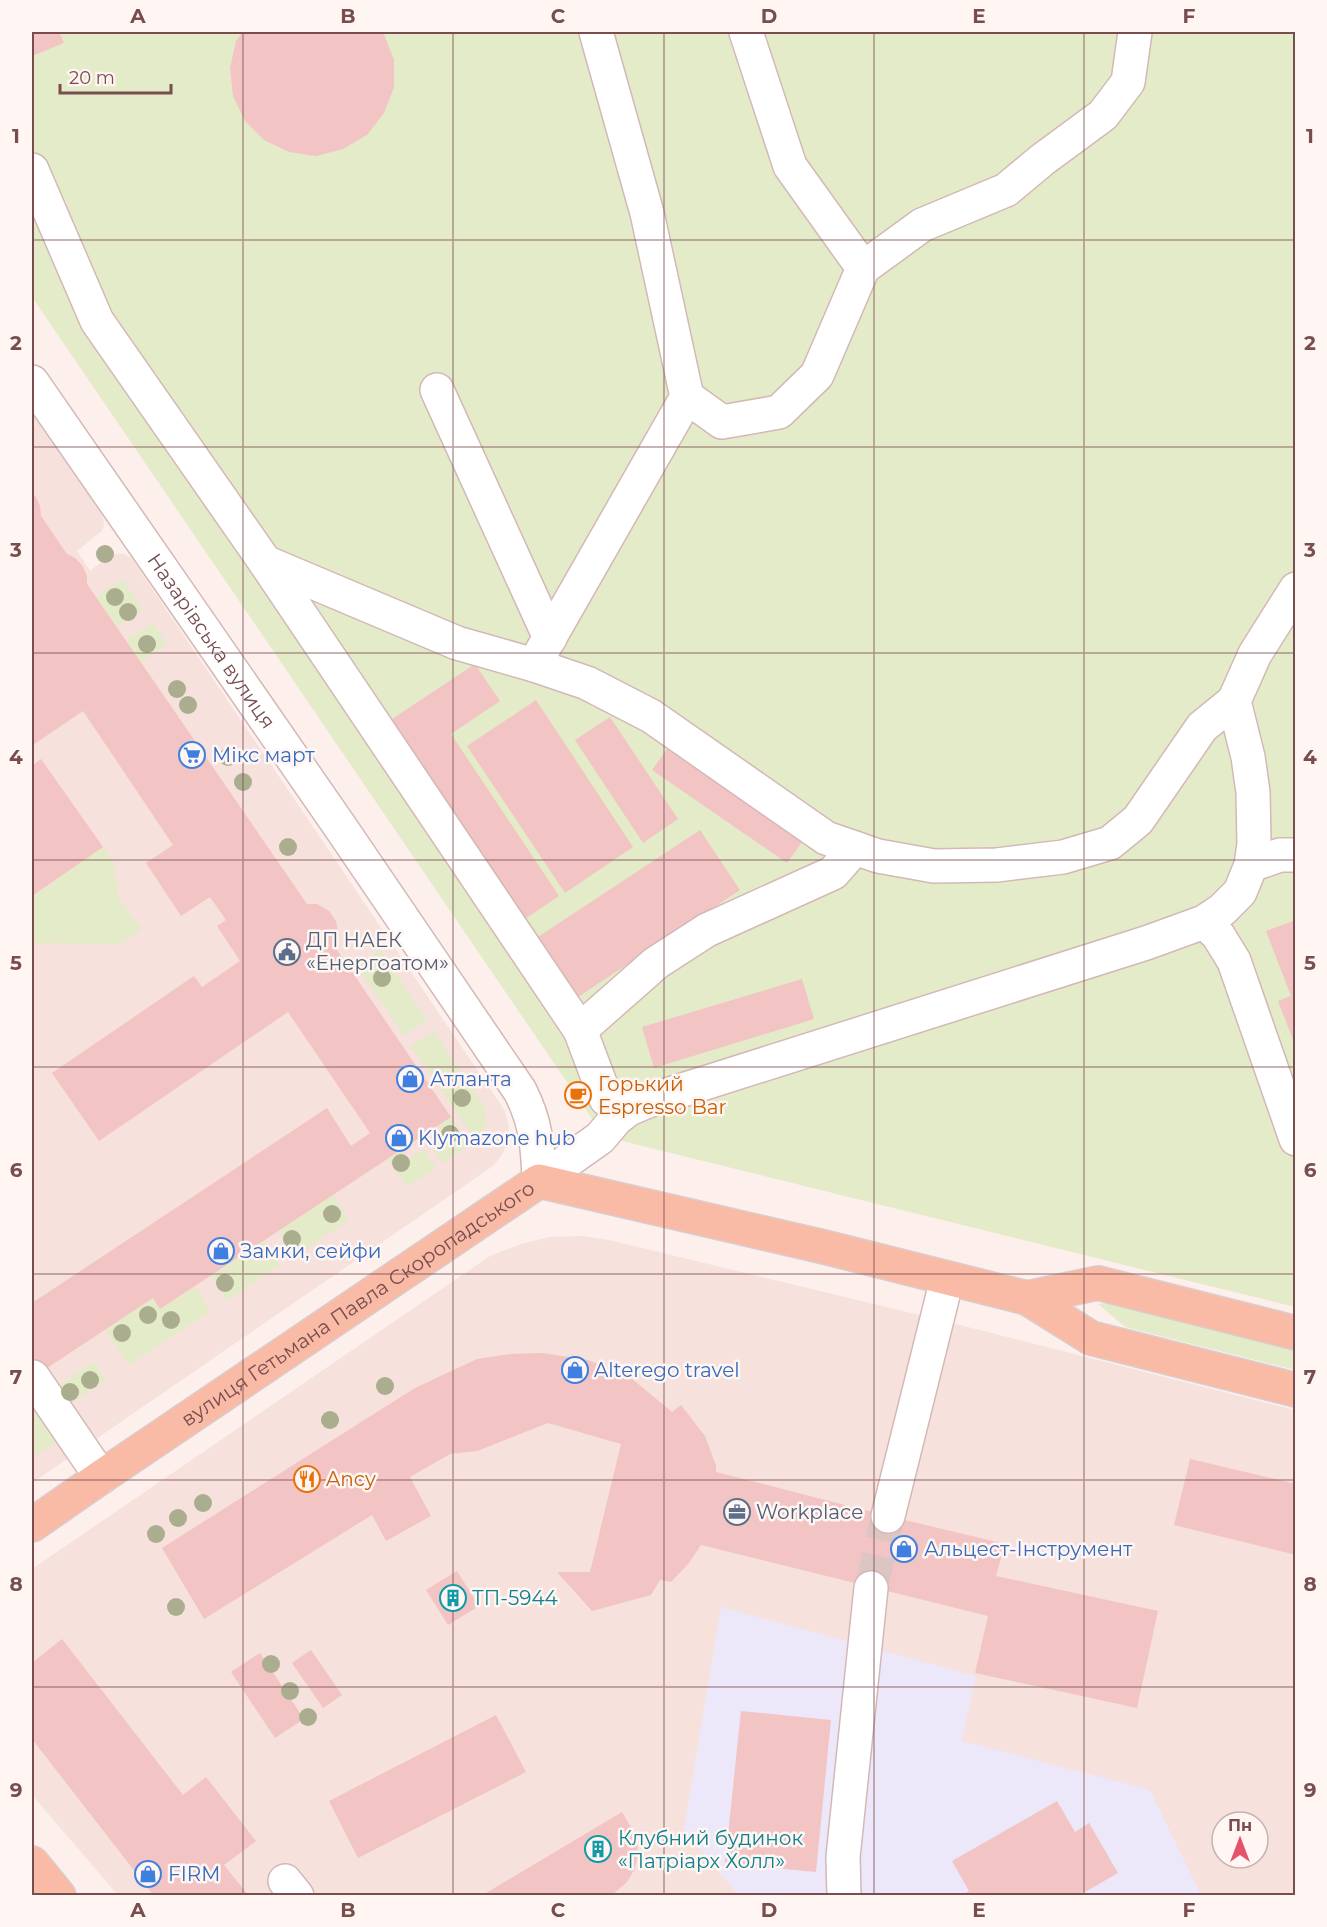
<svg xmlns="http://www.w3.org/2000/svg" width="1327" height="1927" font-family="Montserrat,sans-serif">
<rect width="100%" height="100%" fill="#fdefeb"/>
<g fill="#f6e1dc" fill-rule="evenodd">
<path d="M32,409L101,511L104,522L103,530L77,551L90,571L108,557L116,554H125L132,559L505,1111L509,1125L508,1142L502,1155L493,1166L32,1483Z"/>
<path d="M582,1236L609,1240L952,1323L1295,1410V1895H118L32,1795V1569L490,1256L521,1244L550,1237ZM1222,1822H1258V1858H1222Z"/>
</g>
<path fill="#ece7f9" d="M721,1607L976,1676L962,1741L1150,1790L1201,1895H738L684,1829Z"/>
<g fill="#e4ebc9">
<path d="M32,32H1295V1307L622,1141L592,1119L32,297Z"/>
<path d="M123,579L143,609L117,627L96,597Z"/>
<path d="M153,623L167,645L141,662L126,640Z"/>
<path d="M103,847L114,862L119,899L142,929L121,944L32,943V896Z"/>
<path d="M380,950L427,1020L404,1035L356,966Z"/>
<path d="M434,1031L485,1108C487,1121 486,1131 476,1140L411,1046Z"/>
<path d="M451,1117L470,1145L443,1163L430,1145L444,1135L438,1126Z"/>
<path d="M423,1149L436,1168L407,1187L388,1159L402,1150L408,1159Z"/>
<path d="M333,1195L349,1220L295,1256L278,1231Z"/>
<path d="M264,1241L280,1265L227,1300L211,1276Z"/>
<path d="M195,1287L211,1311L129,1365L105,1330L153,1298L160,1309Z"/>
<path d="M1130,1300L1295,1342V1370L1125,1327L1098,1304Z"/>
<path d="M94,1362L106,1380L66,1406L54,1388Z"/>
<path d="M32,1403L58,1440L32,1458Z"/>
</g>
<g fill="#f2c4c3">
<path d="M32,32H59L64,43L32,56Z"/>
<path d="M242,32H383L394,60V87L384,113L367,135L343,149L316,156L289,152L264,140L245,121L233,96L230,68L236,41Z"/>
<path d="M32,493L36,497L40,506L41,516L67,554L75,558L82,565L87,576V584L307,904H317L329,911L336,921L338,932L333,944L451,1117L160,1309L153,1298L32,1378V1303L327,1108L351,1146L370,1133L288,1012L99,1141L52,1073L194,976L202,987L240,961L217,926L226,920L210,897L181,916L146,863L173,845L83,711L33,745L32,742Z"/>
<path d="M475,664L500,701L451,734L559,896L525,919L392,719Z"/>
<path d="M536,700L633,847L565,893L467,746Z"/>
<path d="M610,717L678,819L643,843L575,740Z"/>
<path d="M667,749L802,842L787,863L652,770Z"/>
<path d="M41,759L103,847L32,896V766Z"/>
<path d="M700,830L740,890L578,997L538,937Z"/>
<path d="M1296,920V1045H1295L1278,1001L1291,996L1266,931Z"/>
<path d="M802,979L814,1019L654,1068L642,1027Z"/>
<path d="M543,1353L588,1360L631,1378L672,1412L681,1405L705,1436L716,1466V1472L888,1516L1005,1544L996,1576L1158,1611L1137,1708L975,1673L988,1616L701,1545L689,1563L671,1582L660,1580L651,1595L592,1611L557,1572H590L621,1444L548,1423L477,1451L450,1454L410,1477L431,1516L386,1541L372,1515L204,1619L162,1548L415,1388L477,1359L510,1354Z"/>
<path d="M1190,1459L1296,1484V1555L1174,1525Z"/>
<path d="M457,1571L479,1606L448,1625L426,1590Z"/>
<path d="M62,1639L183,1795L206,1777L256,1841L224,1865L249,1896H154L32,1739V1663Z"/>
<path d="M311,1650L342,1695L323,1708L292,1663Z"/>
<path d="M260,1653L304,1719L275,1738L231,1672Z"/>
<path d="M741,1711L831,1720L816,1872L725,1863Z"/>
<path d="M496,1715L526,1772L358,1858L329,1801Z"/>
<path d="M1057,1801L1075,1832L1089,1823L1118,1873L1078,1896H961L969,1891L952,1861Z"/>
<path d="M622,1812L632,1829L637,1842L638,1856L634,1870L627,1882L611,1896H481Z"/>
</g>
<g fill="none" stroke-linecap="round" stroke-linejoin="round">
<path stroke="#dcc6c4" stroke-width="33" stroke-dasharray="33 16" stroke-linecap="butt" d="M871,1588L888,1516"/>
<defs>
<g id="minor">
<path d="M596,32L647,213L687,397L534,665L587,683L651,716L826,838L878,856L934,866L997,865L1063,857L1110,843L1138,820L1202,727L1234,701"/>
<path d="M746,32L790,166L863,268"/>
<path d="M32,170L97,321L265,562L580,1030L606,1099"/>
<path id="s1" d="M32,382L341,828L520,1091C536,1122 538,1147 539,1181"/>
<path d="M437,390L550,638"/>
<path d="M687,397L722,422L779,412L817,375L863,268L922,225L1006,190L1042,160L1103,115L1128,82L1135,32"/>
<path d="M265,562L457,643L534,665"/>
<path d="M1251,865L1280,855H1296"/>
<path d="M1204,922L1218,935L1234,961L1296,1139"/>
<path d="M580,1030L656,963L707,930L833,873L855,848"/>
<path d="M539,1181L600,1138L616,1119L629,1109L648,1101L1146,943L1204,922L1222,910L1240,892L1251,865L1254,844L1253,792L1248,757L1234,701L1255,654L1296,589"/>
<path d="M33,1377L101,1477"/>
<path d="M888,1516L947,1279"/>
<path d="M285,1881L297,1896"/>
<path d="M844,1896L843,1857L871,1588"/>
</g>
<g id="major">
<path d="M1027,1298L1098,1283L1296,1333"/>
<path id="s2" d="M32,1525L101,1477L539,1181L824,1247L1027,1298L1091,1338L1296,1390"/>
<path d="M32,1863L59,1896"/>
</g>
</defs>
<use href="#minor" stroke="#d4b8b6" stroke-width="36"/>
<use href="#major" stroke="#d9cdcd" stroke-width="36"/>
<use href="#minor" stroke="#fff" stroke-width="33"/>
<use href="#major" stroke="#f9baa6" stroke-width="33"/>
</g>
<g fill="#aaae8e">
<circle cx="105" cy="554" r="9"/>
<circle cx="115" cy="597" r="9"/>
<circle cx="128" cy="612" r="9"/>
<circle cx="147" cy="644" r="9"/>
<circle cx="177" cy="689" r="9"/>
<circle cx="188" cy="705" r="9"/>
<circle cx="228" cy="757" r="9"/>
<circle cx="243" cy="782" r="9"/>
<circle cx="288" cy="847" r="9"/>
<circle cx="382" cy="978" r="9"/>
<circle cx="462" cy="1098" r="9"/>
<circle cx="450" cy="1134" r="9"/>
<circle cx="401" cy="1163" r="9"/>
<circle cx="332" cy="1214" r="9"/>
<circle cx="292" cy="1239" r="9"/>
<circle cx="225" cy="1283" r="9"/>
<circle cx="148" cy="1315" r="9"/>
<circle cx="171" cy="1320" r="9"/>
<circle cx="122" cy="1333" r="9"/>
<circle cx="90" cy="1380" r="9"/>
<circle cx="385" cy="1386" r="9"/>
<circle cx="70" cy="1392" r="9"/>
<circle cx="330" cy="1420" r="9"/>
<circle cx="203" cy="1503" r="9"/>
<circle cx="178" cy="1518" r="9"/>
<circle cx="156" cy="1534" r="9"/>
<circle cx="176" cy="1607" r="9"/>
<circle cx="271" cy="1664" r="9"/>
<circle cx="290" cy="1691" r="9"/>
<circle cx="308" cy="1717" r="9"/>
</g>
<path fill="none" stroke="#784d4e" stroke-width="1.5" stroke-opacity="0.55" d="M243,32V1896M453,32V1896M664,32V1896M874,32V1896M1084,32V1896M32,240H1296M32,447H1296M32,653H1296M32,860H1296M32,1067H1296M32,1274H1296M32,1480H1296M32,1687H1296"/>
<defs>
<symbol id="supermarket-ring" viewBox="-11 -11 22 22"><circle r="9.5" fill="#fff5f2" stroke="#3f7fe0" stroke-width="1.5"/><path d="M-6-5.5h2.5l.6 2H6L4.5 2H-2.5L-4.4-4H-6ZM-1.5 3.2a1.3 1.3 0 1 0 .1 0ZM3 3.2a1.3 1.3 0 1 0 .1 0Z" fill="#3f7fe0"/></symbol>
<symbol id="civic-ring" viewBox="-11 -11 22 22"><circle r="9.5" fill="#fff5f2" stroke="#5c6f8a" stroke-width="1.5"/><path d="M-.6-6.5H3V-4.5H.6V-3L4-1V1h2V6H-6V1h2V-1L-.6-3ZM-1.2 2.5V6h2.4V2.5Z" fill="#5c6f8a"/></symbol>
<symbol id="shop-ring" viewBox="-11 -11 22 22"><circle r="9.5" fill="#fff5f2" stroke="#3f7fe0" stroke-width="1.5"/><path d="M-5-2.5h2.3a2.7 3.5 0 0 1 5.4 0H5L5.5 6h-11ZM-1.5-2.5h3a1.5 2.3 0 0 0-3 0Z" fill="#3f7fe0"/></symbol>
<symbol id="cafe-ring" viewBox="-11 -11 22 22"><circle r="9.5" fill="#fff5f2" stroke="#e8710a" stroke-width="1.5"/><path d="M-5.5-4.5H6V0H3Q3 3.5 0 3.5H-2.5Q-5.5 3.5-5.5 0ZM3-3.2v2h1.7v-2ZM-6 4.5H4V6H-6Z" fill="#e8710a"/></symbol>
<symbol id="restaurant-ring" viewBox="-11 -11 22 22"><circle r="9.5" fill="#fff5f2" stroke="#e8710a" stroke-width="1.5"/><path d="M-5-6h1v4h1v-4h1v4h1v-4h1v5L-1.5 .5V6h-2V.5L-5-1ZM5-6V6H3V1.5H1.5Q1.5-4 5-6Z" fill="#e8710a"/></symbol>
<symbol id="office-ring" viewBox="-11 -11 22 22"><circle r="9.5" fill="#fff5f2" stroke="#5c6f8a" stroke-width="1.5"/><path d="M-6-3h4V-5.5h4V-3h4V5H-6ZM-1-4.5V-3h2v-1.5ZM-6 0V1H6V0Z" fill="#5c6f8a"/></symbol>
<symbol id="building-ring" viewBox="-11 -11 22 22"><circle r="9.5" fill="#fff5f2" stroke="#0f9aa8" stroke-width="1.5"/><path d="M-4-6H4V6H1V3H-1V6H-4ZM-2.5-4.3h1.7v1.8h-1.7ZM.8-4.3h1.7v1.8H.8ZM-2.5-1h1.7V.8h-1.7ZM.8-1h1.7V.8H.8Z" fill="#0f9aa8"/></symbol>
</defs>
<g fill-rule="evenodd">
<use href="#supermarket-ring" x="177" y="740" width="30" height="30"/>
<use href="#civic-ring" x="272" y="937" width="30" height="30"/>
<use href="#shop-ring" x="395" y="1064" width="30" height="30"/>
<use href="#cafe-ring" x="563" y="1080" width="30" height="30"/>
<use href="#shop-ring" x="384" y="1123" width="30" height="30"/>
<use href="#shop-ring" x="206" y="1236" width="30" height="30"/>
<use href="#shop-ring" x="560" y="1355" width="30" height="30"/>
<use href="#restaurant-ring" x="292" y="1464" width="30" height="30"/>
<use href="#office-ring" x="722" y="1497" width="30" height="30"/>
<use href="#shop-ring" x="889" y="1534" width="30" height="30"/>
<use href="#building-ring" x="438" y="1583" width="30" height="30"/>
<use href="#building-ring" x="583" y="1834" width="30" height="30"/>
<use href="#shop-ring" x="133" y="1859" width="30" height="30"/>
</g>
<g text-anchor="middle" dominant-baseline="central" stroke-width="5" stroke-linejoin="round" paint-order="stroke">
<g font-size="20" fill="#784d4e" stroke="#fff5f2">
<text stroke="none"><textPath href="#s1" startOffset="315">Назарівська вулиця</textPath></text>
<text stroke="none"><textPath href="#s2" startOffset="394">вулиця Гетьмана Павла Скоропадського</textPath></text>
</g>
<g font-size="20" fill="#366cbe" stroke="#fff5f2" text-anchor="start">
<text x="212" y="755">Мікс март</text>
<text x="430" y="1079">Атланта</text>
<text x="418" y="1138">Klymazone hub</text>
<text x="240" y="1251">Замки, сейфи</text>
<text x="594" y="1370">Alterego travel</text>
<text x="924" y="1549">Альцест-Інструмент</text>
<text x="168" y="1874">FIRM</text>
</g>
<g font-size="20" fill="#4e5e75" stroke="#fff5f2" text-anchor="start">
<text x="306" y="940">ДП НАЕК<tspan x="306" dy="23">«Енергоатом»</tspan></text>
<text x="756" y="1512">Workplace</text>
</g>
<g font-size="20" fill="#c56008" stroke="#fff5f2" text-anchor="start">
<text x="598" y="1084">Горький<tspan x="598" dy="23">Espresso Bar</tspan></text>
<text x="326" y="1479">Ancy</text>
</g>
<g font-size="20" fill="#0d838f" stroke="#fff5f2" text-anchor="start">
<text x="472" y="1598">ТП-5944</text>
<text x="618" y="1838">Клубний будинок<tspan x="618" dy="23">«Патріарх Холл»</tspan></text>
</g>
</g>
<rect width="1327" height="1927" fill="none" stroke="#fff5f2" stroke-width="66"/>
<g transform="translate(1240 1840)"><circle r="28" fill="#fff5f2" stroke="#c9b2b0" stroke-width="1.5"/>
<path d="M0-4.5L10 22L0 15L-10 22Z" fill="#e4536a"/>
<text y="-9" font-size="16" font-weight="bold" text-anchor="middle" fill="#784d4e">Пн</text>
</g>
<path d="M60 84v9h111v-9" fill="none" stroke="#784d4e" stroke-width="3"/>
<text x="69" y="84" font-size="18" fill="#784d4e" stroke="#fff5f2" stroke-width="4.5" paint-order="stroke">20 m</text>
<rect x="33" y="33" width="1261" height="1861" fill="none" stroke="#784d4e" stroke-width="2"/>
<g font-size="20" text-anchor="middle" font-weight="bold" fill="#784d4e">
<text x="138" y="23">A</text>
<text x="348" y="23">B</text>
<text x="558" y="23">C</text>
<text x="769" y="23">D</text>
<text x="979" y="23">E</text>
<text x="1189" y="23">F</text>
<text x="16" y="143">1</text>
<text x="1310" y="143">1</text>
<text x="16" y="350">2</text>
<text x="1310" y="350">2</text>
<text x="16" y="557">3</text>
<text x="1310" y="557">3</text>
<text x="16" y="764">4</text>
<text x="1310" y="764">4</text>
<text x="16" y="970">5</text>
<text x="1310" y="970">5</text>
<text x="16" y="1177">6</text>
<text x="1310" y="1177">6</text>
<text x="16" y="1384">7</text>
<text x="1310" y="1384">7</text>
<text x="16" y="1591">8</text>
<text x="1310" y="1591">8</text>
<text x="16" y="1797">9</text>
<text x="1310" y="1797">9</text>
<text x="138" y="1917">A</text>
<text x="348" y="1917">B</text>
<text x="558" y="1917">C</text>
<text x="769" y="1917">D</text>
<text x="979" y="1917">E</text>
<text x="1189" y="1917">F</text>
</g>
</svg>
